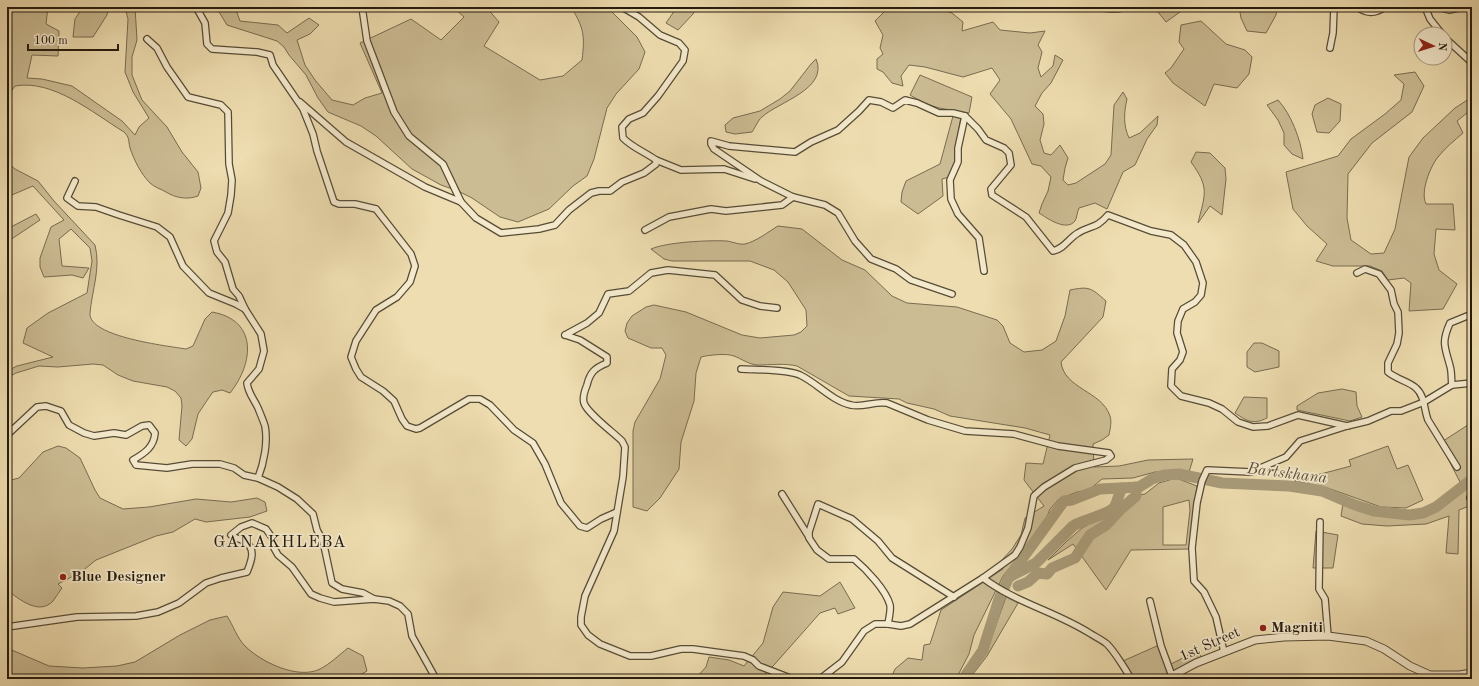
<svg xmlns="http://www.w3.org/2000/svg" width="1479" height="686" font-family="'Old Standard TT',serif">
<rect width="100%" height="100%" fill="#eeddb0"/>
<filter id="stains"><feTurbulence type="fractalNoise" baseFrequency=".005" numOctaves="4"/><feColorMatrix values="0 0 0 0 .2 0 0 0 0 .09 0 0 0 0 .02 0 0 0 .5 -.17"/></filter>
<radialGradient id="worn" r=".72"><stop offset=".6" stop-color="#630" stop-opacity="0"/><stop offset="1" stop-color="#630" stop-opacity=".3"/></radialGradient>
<g fill="#ccbc94" stroke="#786c51" fill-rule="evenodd">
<path d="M7,7H48L46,24L59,31L58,56L32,55L27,78L42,79L72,86L122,121L135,135L139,127L149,118L133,92L125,72L128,19L125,7H135L137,40L132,57V75L142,100L167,127L182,152L198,172L201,188L198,196C187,200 176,198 166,192C161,189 154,187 150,183C141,174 134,160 130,148C128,140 130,138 124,132C93,113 53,79 15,86L10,93L7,106Z"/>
<path d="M83,7H108L107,15L93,37H73L75,19Z"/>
<path d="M216,7H235L240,21L278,25L287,33L309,18L319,25L310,34L297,40L305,65L315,80L332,100L353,105L365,98L382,93L360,43L411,19L441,40L464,17L453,7H486L499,22L484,46L540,80L563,76L582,60C585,36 584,28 571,7H607L637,37L645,52L639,69L616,94L607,108L594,159L587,176L573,186L549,209L518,222L500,217L472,198L458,191L441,185L412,169L376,136L361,126L328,112L318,98L306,75L289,55L284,47L277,41L227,25Z"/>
<path d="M677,7H696L693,14L678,30L666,23Z"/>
<path d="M889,7H939V9L952,13L963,22L962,31L993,22L1000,30L1030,33L1045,31L1038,45L1042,52L1038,68L1041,77L1053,66L1055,55L1063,60L1051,83L1042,93L1035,106L1043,114L1044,124L1040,140L1044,153L1051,155L1060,145L1068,158L1065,168L1063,180L1068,185L1076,183L1105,164L1111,155L1114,105L1123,92L1127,99C1124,112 1123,125 1129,138L1140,133L1158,116L1157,125L1147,139L1135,165L1123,172L1107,209L1095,203L1079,208C1077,212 1077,218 1075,221C1066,232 1047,218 1039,213L1042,204L1048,191L1051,177L1041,166L1032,164L1011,119L990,94L1000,80L992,68L963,77L925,67L909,65L901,76L903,86L892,83L883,72L877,69V59L883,54L880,48L883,35L875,21Z"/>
<path d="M1093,7H1133C1122,15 1109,12 1096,11Z"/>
<path d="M1154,7H1187L1166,22Z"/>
<path d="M1239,7H1277L1276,15L1266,33L1247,31L1241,18Z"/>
<path d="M1201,21L1226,44L1245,50L1252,57L1249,74L1237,88L1214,84L1205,106L1173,83L1165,73L1171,68L1184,49L1179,42L1181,25Z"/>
<path d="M816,59C829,89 778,102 762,117C758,120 755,128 752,132L735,134L726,132L725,125L733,118L760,111L780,99L790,91L811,64Z"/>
<path d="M1415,72L1424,86L1412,112L1372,143L1348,174L1347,218L1351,240L1371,254L1384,253L1395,229L1409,157L1423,138L1455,108L1472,97V109L1457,121L1463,133C1455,140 1445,148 1438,157C1430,167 1420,192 1426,204H1453L1455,230L1436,229L1434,254L1439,270L1457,284L1443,309L1409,311L1411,283L1404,278L1388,280L1382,271L1370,266H1333L1316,261L1327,244L1307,226L1293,209L1286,172L1338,156L1351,139L1385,114L1401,100L1404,84L1394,75Z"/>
<path d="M920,75L972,97L969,113L939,108L924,103L910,95Z"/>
<path d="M1328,98L1341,104L1340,121L1329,133L1317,132L1312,114L1315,105Z"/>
<path d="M1278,100C1291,114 1301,140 1303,159L1292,154L1284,145V133L1278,120L1267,105Z"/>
<path d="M953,116L961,117L955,150V161L949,177L942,179L943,196L918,214L901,202L902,192L906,181L940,164Z"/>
<path d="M1196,152L1210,153L1225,168L1226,179L1222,215L1210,206L1198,223C1205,194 1210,188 1191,162Z"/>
<path d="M7,162L15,169L38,181L54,201L95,245C101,268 92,290 90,313C88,337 168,346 186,349L193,346L205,319L212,312C258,320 254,363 230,393L222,390L213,392L208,399L198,414L192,439L186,446L179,440L182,406L181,398L175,391L167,387L133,381L118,375L103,365L93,364L58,367L39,366L16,373L7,378V371L17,366L53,357L23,343L27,328L48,313L87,293L92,261L90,248L71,229L59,239L62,266L89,268L83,278L72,275L44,277L40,267V258L51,227L64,220L33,186L7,197Z"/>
<path d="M36,214L40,220L7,242V229Z"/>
<path d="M778,226L802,229L842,260L865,270L892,296L907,303L957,307L997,320L1003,326L1010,343L1024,352L1042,350L1056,341L1065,316L1070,290C1090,286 1091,288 1106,301L1103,317L1061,362C1064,389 1102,391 1110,416C1112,422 1110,429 1109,435L1102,440L1093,444L1094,467L1119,466L1148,460L1193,459L1189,472H1155L1133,478L1102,479L1089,490L1077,492L1059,499L1050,509L1043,526L1030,545L1014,562L1003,576L974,635L969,654L956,679L891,678L895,669L908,658L922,660L924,645L930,644L941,610L1003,569L1001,561L1012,549L1021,535L1025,518L1044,506L1024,480L1026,463L1043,464L1050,435L1025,428L950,416L934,409L907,403L899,399L849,396L797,366C784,363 771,365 757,365C748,364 742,359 734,356C726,353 709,355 701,357L696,373L694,401L681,442L679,469L660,498L647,511L633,507V431L635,422L660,379L666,355L662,348H651L628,338L625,331L627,323L632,316L646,307L654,305L686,312L742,335L760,338L794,335L801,332L807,326L806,310L788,282L774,270L750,261H672L664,259L651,249C667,242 709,240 727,241C733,242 740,245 745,244C757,241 768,232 778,226Z"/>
<path d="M1254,343H1262L1279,351V367L1255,372L1247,367V352Z"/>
<path d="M1342,389L1356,392L1357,406L1362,417L1350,421L1297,410V406L1318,393Z"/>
<path d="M1244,397L1267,398V418C1253,425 1247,421 1235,413Z"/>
<path d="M1471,423L1472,477L1461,484L1440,443Z"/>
<path d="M58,446L66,448L80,458L95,490L100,498L123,509L149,507L196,499L231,502L257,498L265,502L267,511L250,517L206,522L195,519L173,532L156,536L96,560L81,572L58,584L62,588C59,592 56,597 53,601C39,616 19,599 7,590V481L19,478L43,452Z"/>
<path d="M1388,446L1397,469L1408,465L1423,500L1406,508L1381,507L1325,487L1294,481L1351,466L1349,460Z"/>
<path d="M1176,478L1197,486L1189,549L1131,550L1106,590L1073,544L1048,560L1067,541L1082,528L1095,521L1112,514L1129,497L1145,494L1159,483ZM1189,500L1190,510L1186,545H1163V507Z"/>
<path d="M1472,485V505L1459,510L1458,554L1446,553L1449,516L1426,524L1387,526L1362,524L1341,516L1343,503C1366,511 1399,524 1423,516C1439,511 1458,495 1472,485Z"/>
<path d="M1316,531L1338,535L1333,568H1313Z"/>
<path d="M840,582L855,608L838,614L835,608L820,613L774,665L765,674L777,679H695L706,667L709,657L729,660L744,666L763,643L773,607L783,592L820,596Z"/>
<path d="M1006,597L1018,603L987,656L970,678L987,650Z"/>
<path d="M227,616C233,625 237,638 245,646C261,662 298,680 320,669C330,664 339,655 348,648L363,656L367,671L353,679H7V648L49,666L83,668L117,666L135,662L180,635L210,620Z"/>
<path d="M1159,645L1167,666L1199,650L1201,657L1158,679H1135L1123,661Z"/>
</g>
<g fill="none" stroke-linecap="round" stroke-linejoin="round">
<g stroke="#a99b79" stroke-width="11">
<path d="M1011,576L1036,563L1073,526C1082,520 1111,514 1115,506C1118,500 1119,493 1122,488"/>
<path d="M1018,586L1028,582L1038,573L1047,574L1052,568L1075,558L1090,535L1106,525L1121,509L1136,496V487"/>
<path d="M963,679L983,650L999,599L1009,577L1064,501L1072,500L1100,489L1139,487L1152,479L1164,475L1179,474L1222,483L1289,486L1322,491L1355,505L1374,511L1409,515L1423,513L1436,507L1472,479"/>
</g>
<defs>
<g id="minor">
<path d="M196,7L205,23L207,44L212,49L257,52L270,55L273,65L303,109L313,134L317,151L334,202L339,204H355L376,209L411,254L415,266L410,282L397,297L376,310L356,341L351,357L356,369L361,377L383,391L394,401L402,419L407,426L416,429L420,428L469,399H480L490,405L514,430L533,443L545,464L561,503L580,526L587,528L601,519L617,512"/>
<path d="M362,7L367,41L394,112L409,136L443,164L461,202"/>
<path d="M1357,7C1367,14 1375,14 1385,7"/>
<path d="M1425,7L1430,19L1442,34"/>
<path d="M1438,7L1449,10L1464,7"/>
<path d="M1445,38L1469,60L1472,59"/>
<path d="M147,39L157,48L167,67L188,97L221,105L228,112L229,164L232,180L231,195L228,213L214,241L217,252L225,262L233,289L239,296L245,309"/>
<path d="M1330,48L1333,33L1334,7"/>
<path d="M300,102L346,142L425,187L461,202L476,218L501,233L539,229L555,225L569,210L591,193L599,191H610L622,182L644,173L656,164V160C645,152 633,148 623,138L622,127L629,119L643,113L658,96L683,61L685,50L679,43L660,35L639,17L622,7"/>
<path d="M965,116L958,148V162L950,180L951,199L958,214L979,238L984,271"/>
<path d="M1472,130L1471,133L1472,137"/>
<path d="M656,160L681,170L724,169L755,179"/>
<path d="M75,181L67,198L78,206L96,207L119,215L157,227L170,237L183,266L209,293L236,304L245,309L261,334L264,351L259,369L247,383C248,393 254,399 258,408C260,413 263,420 265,426C268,442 264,463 258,478"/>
<path d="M645,230L669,217L711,209L726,211L782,205L793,197"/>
<path d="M1357,273L1365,269L1379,274L1391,290L1394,304L1398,312L1399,333L1397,344L1388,363V372C1396,379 1410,382 1416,388C1425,396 1424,410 1428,420L1457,467"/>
<path d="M952,294L911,280L896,269L871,259L855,241L838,213L825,205L793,197L761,181L714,149L711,144V141L729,146L795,152L811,142L838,130L859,111L869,100L881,102L893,108L905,100L917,103L939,113H953L965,116L978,129L986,140L1004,148L1009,153L1011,165L991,189L992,195L1026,217L1053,251C1064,249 1069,238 1078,233C1091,225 1096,229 1108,215L1151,231L1171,235L1184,245L1196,262L1203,283L1201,295L1195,302L1183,309L1178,321L1177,333L1183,352L1180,360L1172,369L1171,386L1181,396L1209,403L1222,409L1238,422L1253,427L1268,426L1298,415L1347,426"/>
<path d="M565,335L580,340L607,357V363C595,368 590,372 587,385C585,390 582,397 584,403C587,413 614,433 622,441L625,447L623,477L614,531L585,596L581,617V625L588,635L600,644L630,656H651L681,649H693L744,656L753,660L759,666L793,679"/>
<path d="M565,335L587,323L599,313L608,294L629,291L651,273L668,270L715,275L742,300L760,306L777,308"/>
<path d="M741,369C757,370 786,369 800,375C817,383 832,401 851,405C862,408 875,401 887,403L928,420L965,431L1014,434L1058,446L1109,453L1111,456L1106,460L1075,468L1044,487L1034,496L1028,528L1020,547L1015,555L983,578L910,624L901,626L888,624H875L864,631L842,662L820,679"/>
<path d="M1452,385C1451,379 1452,372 1450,366C1445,347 1441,343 1450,323L1472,314"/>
<path d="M7,435L37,407L46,406L61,411L69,425L84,433L94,436L114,433L126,435L142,426L149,425L155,433C154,447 145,453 133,460L136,465L167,468L192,464H220L234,468L244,475L258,478L278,487L297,499L313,514L317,530L323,541L332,583L342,589L363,593L374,599"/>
<path d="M782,494L809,537"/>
<path d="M1470,498L1472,502"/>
<path d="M1320,522L1319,589L1325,599L1328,636"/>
<path d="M983,578C1016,603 1057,612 1091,634C1096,637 1102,640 1107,644C1114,651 1126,670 1131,679"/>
<path d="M1150,601L1161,646L1172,676"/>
<path d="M888,624C889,618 891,610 890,605C886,590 866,569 854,559H829L817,550L809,538V532L818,504L852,519L878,541L892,558L954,597"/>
<path d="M7,627L77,617L136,616L158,612L179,603L206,583L221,578L247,572C251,562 257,548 244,541C239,538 235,539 231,535L241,527L252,523L266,529L273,539L274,548L278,555L292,567L311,594L320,598L334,602L374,599L389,601L400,606L408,614L412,636L436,679"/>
<path d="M1224,652L1216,617L1204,592L1194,581L1192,548L1197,503L1202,481L1207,470L1251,472L1286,457L1300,441L1347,426L1368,421L1391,411H1401L1424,402L1452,385L1472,383"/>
</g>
<path id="tertiary" d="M1166,679L1196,663L1255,640L1284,637L1328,636L1366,641L1384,649L1410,666L1430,675H1459L1472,673"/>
</defs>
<use href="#minor" stroke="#564c36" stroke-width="8"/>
<use href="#tertiary" stroke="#564c36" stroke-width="9"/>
<use href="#minor" stroke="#f4e9cc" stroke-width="5.5"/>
<use href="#tertiary" stroke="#f4e9cc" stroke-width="7"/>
</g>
<g fill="#8f2418" stroke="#f4e9cc" stroke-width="1.5">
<circle cx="63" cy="577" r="4"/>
<circle cx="1263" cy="628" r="4"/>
</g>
<g text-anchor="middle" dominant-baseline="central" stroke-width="3.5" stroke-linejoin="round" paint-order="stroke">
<g font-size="15" font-weight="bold" fill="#241b0e" stroke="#f4e9cc" text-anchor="start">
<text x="71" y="577">Blue Designer</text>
<text x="1271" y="628">Magniti</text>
</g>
<g font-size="15" fill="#241b0e" stroke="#f4e9cc">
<text transform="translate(1210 645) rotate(-24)">1st Street</text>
</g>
<g font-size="16" font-style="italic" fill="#594e39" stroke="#f4e9cc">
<text transform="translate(1287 474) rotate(7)">Bartskhana</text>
</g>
<g font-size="17" letter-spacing="1" fill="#241b0e" stroke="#f4e9cc">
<text x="280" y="542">GANAKHLEBA</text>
</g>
</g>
<rect width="1479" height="686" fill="none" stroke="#eeddb0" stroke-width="24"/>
<rect x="8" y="8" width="1463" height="670" fill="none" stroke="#241b0e" stroke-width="2"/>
<rect x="12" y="12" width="1455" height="662" fill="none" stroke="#241b0e"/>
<g transform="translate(1433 46) rotate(94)"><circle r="19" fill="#f4e9cc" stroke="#a19780"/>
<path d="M0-3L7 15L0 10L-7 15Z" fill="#8f2418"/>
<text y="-6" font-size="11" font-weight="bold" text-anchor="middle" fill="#241b0e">N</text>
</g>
<path d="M28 44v6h90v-6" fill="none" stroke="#241b0e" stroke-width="2"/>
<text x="34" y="44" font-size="12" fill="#241b0e" stroke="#f4e9cc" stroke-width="3" paint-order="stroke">100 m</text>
<rect width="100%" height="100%" filter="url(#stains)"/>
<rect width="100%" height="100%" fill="url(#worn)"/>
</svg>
